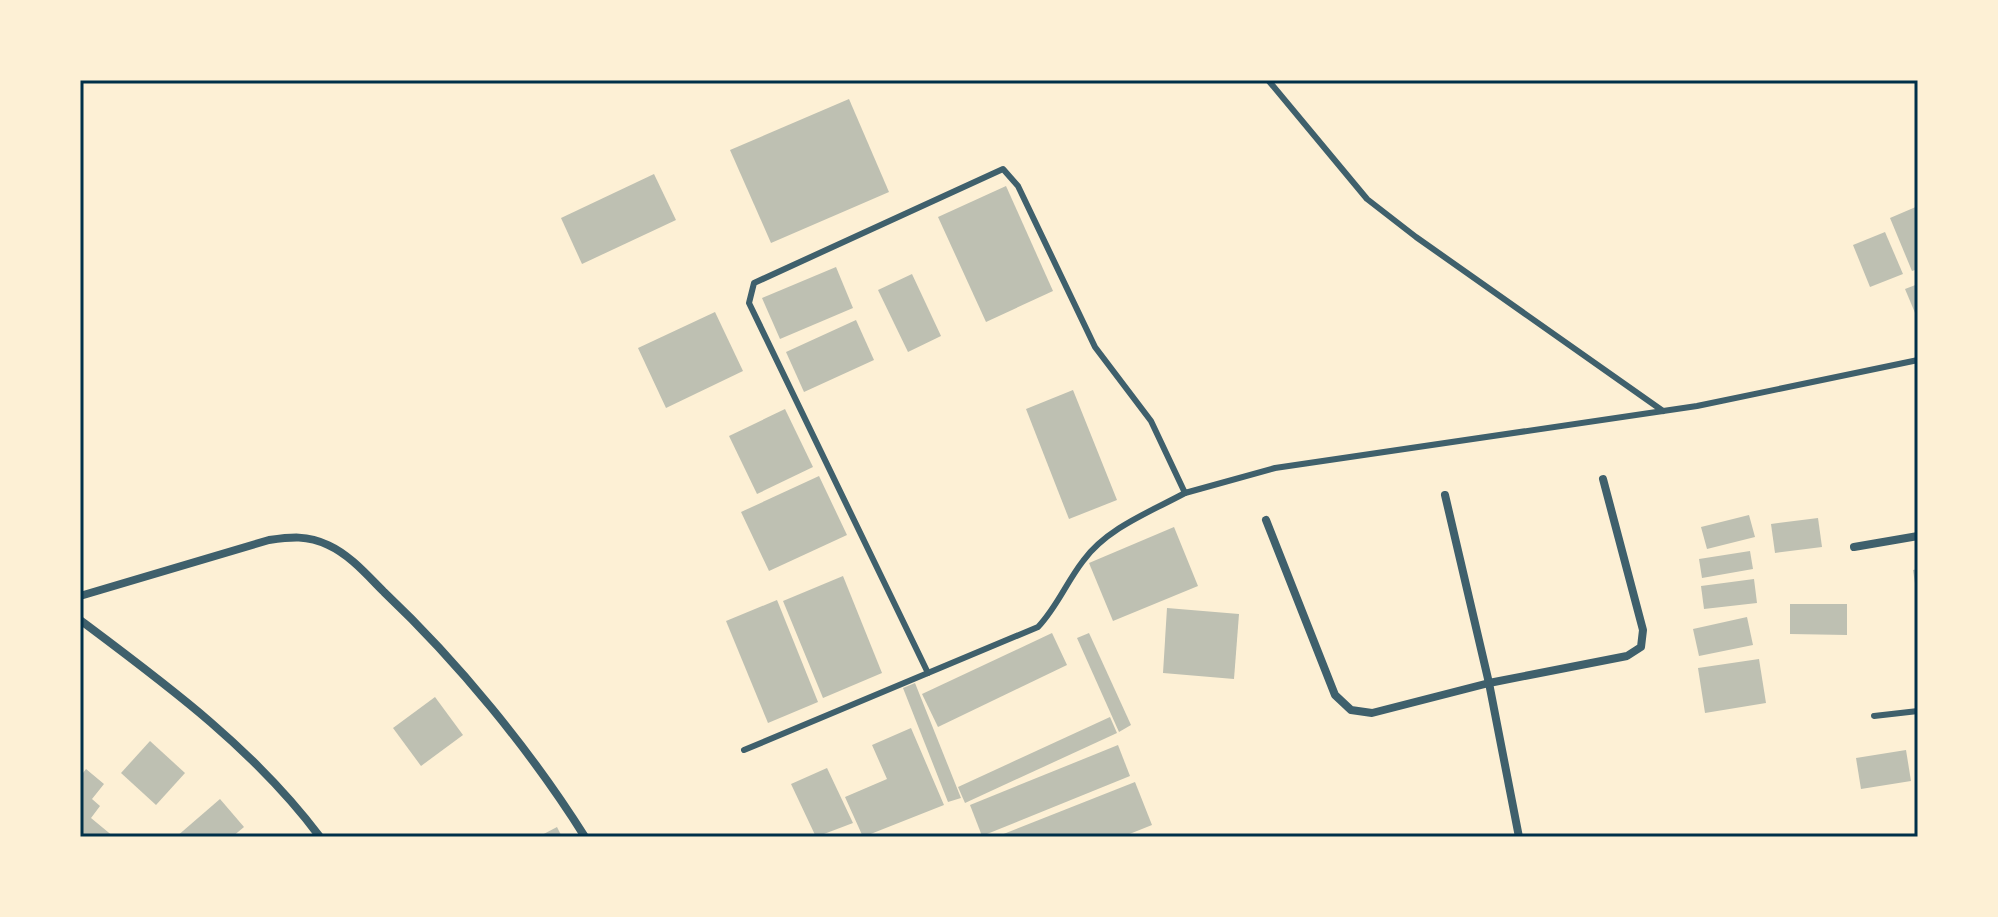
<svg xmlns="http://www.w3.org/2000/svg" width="1998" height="917" font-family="Inter,sans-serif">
<rect width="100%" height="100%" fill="#fdf0d5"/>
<g fill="#bec0b2">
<path d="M849,99L889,192L771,243L730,150Z"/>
<path d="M654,174L676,220L582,264L561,218Z"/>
<path d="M1006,186L1053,291L986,322L938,217Z"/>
<path d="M1918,206V269L1912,271L1890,218Z"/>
<path d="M1885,232L1903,274L1870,287L1853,245Z"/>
<path d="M836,267L853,308L780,339L762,298Z"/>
<path d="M912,274L941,336L908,352L878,290Z"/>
<path d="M1918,284V320L1905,289Z"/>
<path d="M715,312L743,371L666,408L638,348Z"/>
<path d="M856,320L874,360L804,392L786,352Z"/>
<path d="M1073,390L1117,500L1069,519L1026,409Z"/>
<path d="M785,409L813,467L757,494L729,436Z"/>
<path d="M819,476L847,535L769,571L741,512Z"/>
<path d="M1749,515L1755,537L1707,549L1701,527Z"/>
<path d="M1818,518L1822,547L1775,553L1771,524Z"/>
<path d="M1174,527L1198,586L1113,621L1089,563Z"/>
<path d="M1750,551L1753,569L1702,578L1699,559Z"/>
<path d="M1918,569V590H1916L1913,570Z"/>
<path d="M843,576L882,673L823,698L783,601Z"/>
<path d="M1754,579L1757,603L1704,609L1701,586Z"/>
<path d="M777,600L818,702L768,723L726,621Z"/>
<path d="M1790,604H1847V635L1790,634Z"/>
<path d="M1167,608L1239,614L1234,679L1163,673Z"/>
<path d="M1747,617L1753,645L1699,656L1693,629Z"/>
<path d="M1052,633L1067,665L938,727L922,694Z"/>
<path d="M1089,633L1131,725L1119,732L1077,638Z"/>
<path d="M1759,659L1766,703L1705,713L1698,668Z"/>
<path d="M915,683L961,798L948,802L903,688Z"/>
<path d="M435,697L463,735L421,766L393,728Z"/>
<path d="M1110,717L1117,733L965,803L958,787Z"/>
<path d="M911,728L944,805L863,837L845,797L887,779L872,745Z"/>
<path d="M150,741L185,773L156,805L121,773Z"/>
<path d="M1118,745L1130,776L982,836L970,805Z"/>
<path d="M1906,750L1911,781L1861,789L1856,758Z"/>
<path d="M827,768L853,823L816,837L791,784Z"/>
<path d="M86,769L104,784L92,799L100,806L91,818L114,837H80V777Z"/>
<path d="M1135,782L1152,825L1122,837H996Z"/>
<path d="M220,799L244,827L232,837H176Z"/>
<path d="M557,827L562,837H538Z"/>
</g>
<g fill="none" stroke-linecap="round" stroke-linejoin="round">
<g stroke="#3f606c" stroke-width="6">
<path d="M1268,80L1367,199L1416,237L1663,411"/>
<path d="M928,673L749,303L754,283L1003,169L1018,186L1095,347L1151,421L1185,493L1275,468L1697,406L1918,360"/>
<path d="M1874,716L1918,711"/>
<path d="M744,750L1038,627C1057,607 1066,583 1083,561C1107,528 1150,512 1185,493"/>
</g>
<g stroke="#3f606c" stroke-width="8">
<path d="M1445,495L1489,683L1519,837"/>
<path d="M1266,520L1335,695L1351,710L1372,713L1489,683L1627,656L1641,647L1643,630L1603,479"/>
<path d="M1854,547L1918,536"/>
<path d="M80,596L269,540C291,537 307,535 328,545C350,555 367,575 384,592C458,662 531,751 585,837"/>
<path d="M80,620C167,685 254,749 320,837"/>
</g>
</g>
<rect width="1998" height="917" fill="none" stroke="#fdf0d5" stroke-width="164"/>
<rect x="82" y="82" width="1834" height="753" fill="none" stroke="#003049" stroke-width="3"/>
</svg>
